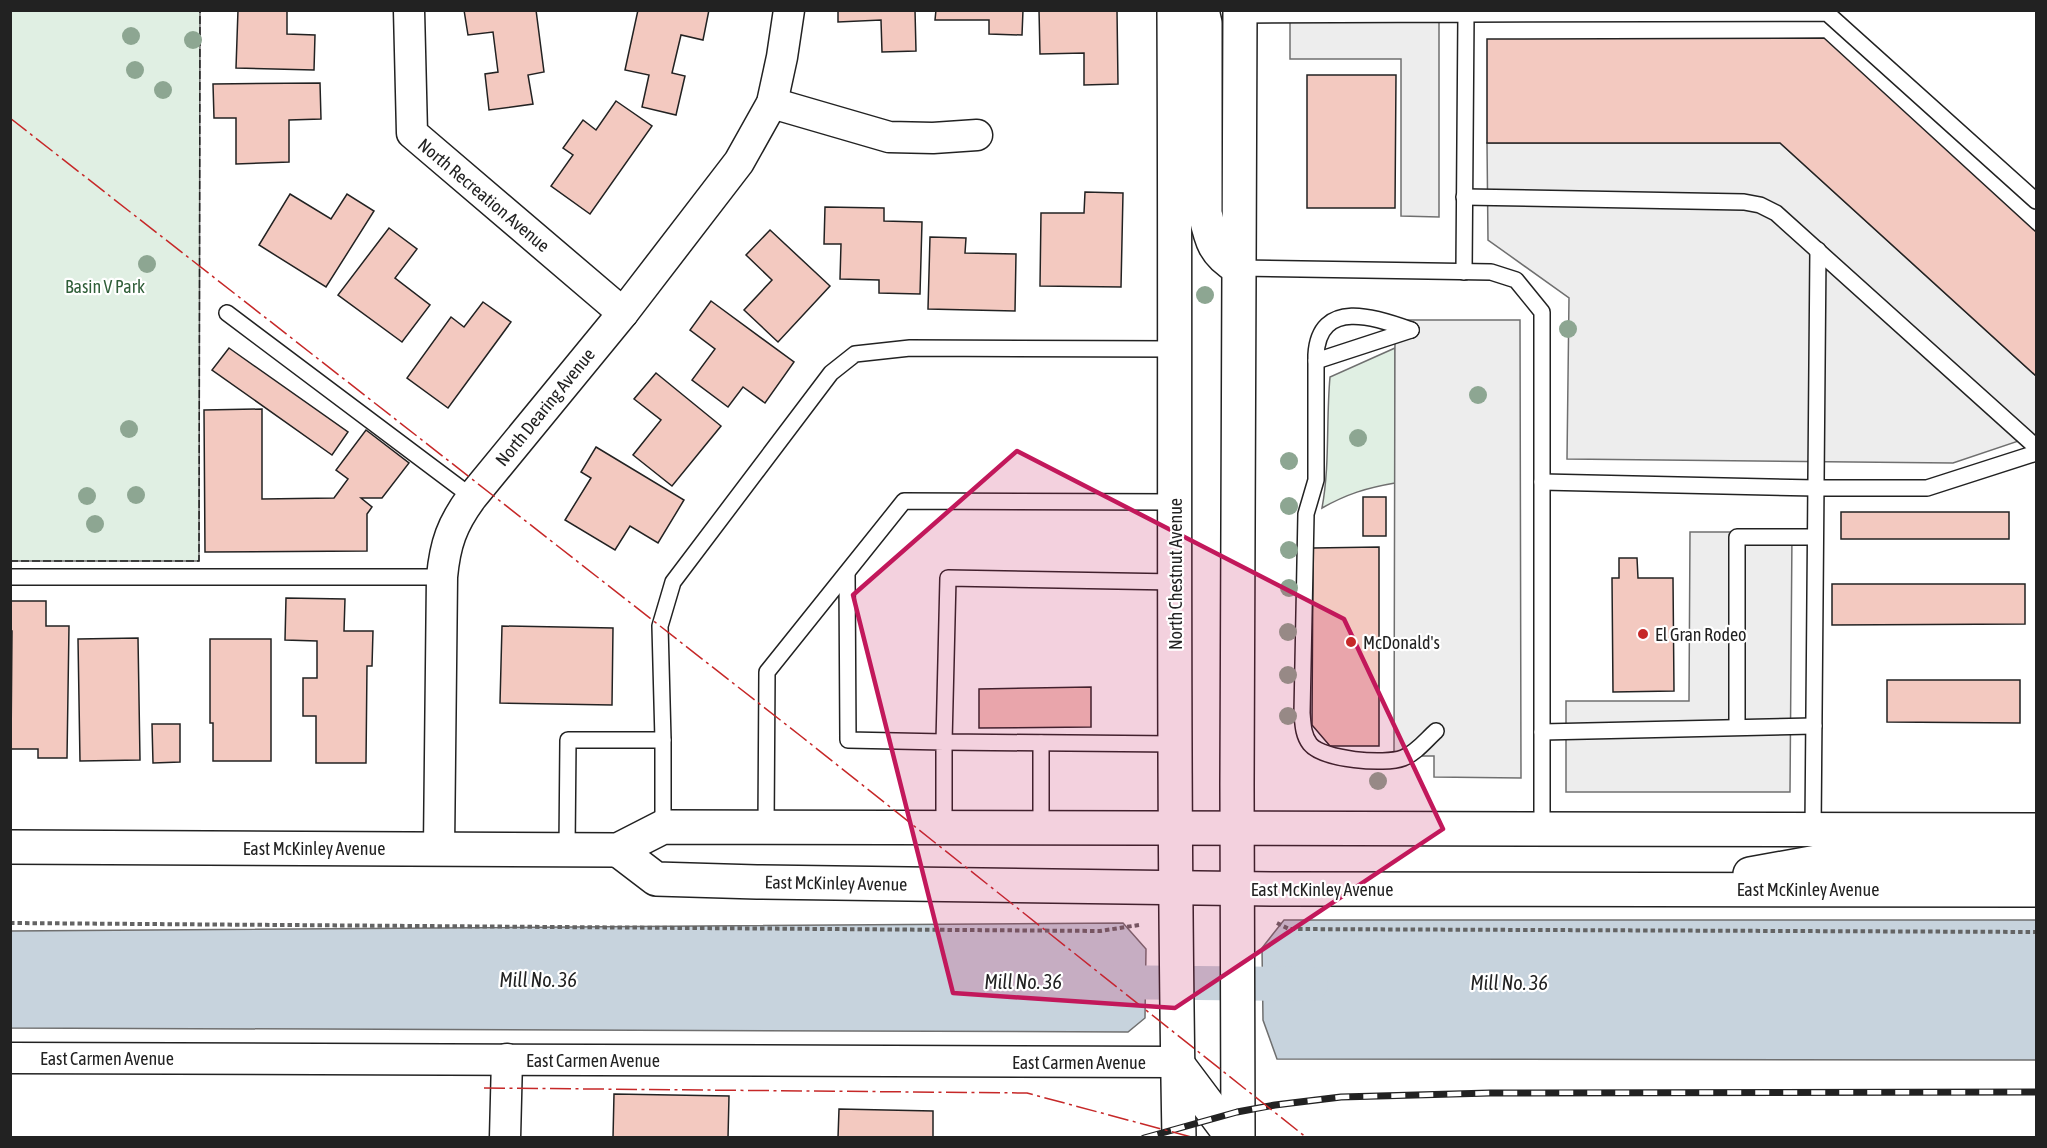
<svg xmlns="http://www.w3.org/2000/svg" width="2047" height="1148" font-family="'Asap Condensed',sans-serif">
<rect width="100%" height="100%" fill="#fff"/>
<g fill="#e0efe3" stroke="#6f6f6f" stroke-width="1.5">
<path d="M11,10L200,11L199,561H11Z"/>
<path d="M1395,348V483C1366,488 1347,494 1322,508C1330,465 1326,421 1330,377Z"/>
</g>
<g fill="#ededed" stroke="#6f6f6f" stroke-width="1.5">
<path d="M1290,11H1439V217L1401,216V59H1290Z"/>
<path d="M1487,143H1780L2036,376V435L1953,463L1567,459L1569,298L1488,240Z"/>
<path d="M1395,320H1520L1521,778L1434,777V756H1394Z"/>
<path d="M1690,532H1792L1790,792H1566V701H1689Z"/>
</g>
<g fill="#c7d3dd" stroke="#6f6f6f" stroke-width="1.5">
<path d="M1284,920H2036V1060L1277,1059L1263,1020L1262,948Z"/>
<path d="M1123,923L1146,949L1145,1018L1128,1032L11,1028V931Z"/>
</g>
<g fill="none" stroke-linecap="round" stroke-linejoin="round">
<path stroke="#c7d3dd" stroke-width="34" d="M1097,982L1311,984"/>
</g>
<g fill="#f3c9c0" stroke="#222" stroke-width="1.5">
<path d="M238,10H287V34L315,35L314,70L236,68Z"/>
<path d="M464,10H536L544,72L528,75L533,104L489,110L485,74L498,72L493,32L468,35Z"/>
<path d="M638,10H709L703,40L681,35L672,73L685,76L676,115L642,107L649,75L625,70Z"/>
<path d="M838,10H915L916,51L882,52L881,20L838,22Z"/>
<path d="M936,10H1023L1022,35L989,34V20H935Z"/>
<path d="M1039,10H1117L1118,84L1084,85V53L1040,54Z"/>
<path d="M1824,38L2036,232V376L1780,143H1487V39Z"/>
<path d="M1307,75H1396L1395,208H1307Z"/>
<path d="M320,83L321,119L289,120V162L236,164V118H214L213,84Z"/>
<path d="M616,101L652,126L590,214L551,186L573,155L563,148L583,120L596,130Z"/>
<path d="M1085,192L1123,193L1121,287L1040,286L1041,213H1084Z"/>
<path d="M290,194L331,219L347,194L374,211L326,287L259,245Z"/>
<path d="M825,207L884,208V221L922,222L920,294L879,293V280L840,279L841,244H824Z"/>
<path d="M389,228L417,249L395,278L430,305L402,342L338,295Z"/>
<path d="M770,230L830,286L778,342L744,310L772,280L746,255Z"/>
<path d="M930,237L966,238L965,253L1016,254L1015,311L928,309Z"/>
<path d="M711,301L794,362L765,403L743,387L728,407L692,380L715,349L690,330Z"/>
<path d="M483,302L511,322L448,408L407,378L451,317L464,327Z"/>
<path d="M229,348L348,432L332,455L212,370Z"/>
<path d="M656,373L721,426L672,486L633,455L661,420L634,399Z"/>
<path d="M262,409V499L334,498L348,479L336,470L366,430L409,463L382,498H361L372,507L367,514V551L205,552L204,410Z"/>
<path d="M596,447L684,500L658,543L630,526L615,550L565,520L591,478L581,472Z"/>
<rect x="1363" y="497" width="23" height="39"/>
<rect x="1841" y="512" width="168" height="27"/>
<path d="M1379,547V746H1330L1312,725L1313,548Z"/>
<path d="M1619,558H1637L1638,578H1673L1674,691L1613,692L1612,578H1619Z"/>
<path d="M1832,584H2025V624L1832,625Z"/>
<path d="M286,598L345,599L344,631H373L372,666H367L366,763H316V716H303V678H317V641L285,640Z"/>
<path d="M10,601H46V626H69L67,758H38V749H11L12,631H10Z"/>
<path d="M502,626L613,628L612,705L500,703Z"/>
<path d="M138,638L140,760L80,761L78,639Z"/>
<path d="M210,639H271V761H213V723H210Z"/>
<path d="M1887,680H2020V723L1887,722Z"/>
<path d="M1091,687V727L979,728V689Z"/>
<path d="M152,724H180V762L153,763Z"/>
<path d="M614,1094L729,1096L728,1138H613Z"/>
<path d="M839,1109L933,1111V1138H838Z"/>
</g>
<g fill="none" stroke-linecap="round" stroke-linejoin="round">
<defs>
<g id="service">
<path d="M1466,14L1827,13L2036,201"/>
<path d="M1240,15L1466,14L1464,272"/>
<path d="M1464,197L1744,202L1760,205L1776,213L2036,447"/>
<path d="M1239,268L1491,272L1516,280L1542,312V830"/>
<path d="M227,313L472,497"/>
<path d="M1411,330C1376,317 1319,298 1316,355V480L1306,514L1302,713C1303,724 1303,735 1310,744C1323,760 1385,765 1403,758C1416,753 1426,740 1436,731"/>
<path d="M1316,361L1411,330"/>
<path d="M1542,482L1816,488H1927L2036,453"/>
<path d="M847,574L848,740L944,742V828"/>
<path d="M10,577H442"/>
<path d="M1737,727V537H1815"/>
<path d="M1542,732L1814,726"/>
<path d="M1175,744L944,742L948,578L1175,582"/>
<path d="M663,827V740L660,626L673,582L831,373L855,354L910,348L1176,349"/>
<path d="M766,828L767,672L904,501L1175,502"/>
<path d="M1041,829V743"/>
<path d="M1813,830L1818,250"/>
<path d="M567,850L568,740H663"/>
</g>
<g id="minor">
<path d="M409,10L412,133L623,313"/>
<path d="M772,103L889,137L933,138L977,135"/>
<path d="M439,848L442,577C445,544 452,524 472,497L623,313L739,162L772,103L782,57L789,10"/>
<path d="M10,1058L1176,1062"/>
<path d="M505,1138L507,1059"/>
</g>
<g id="secondary">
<path d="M1174,10C1176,386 1172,762 1179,1138"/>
<path d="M1202,10L1205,23V213C1211,240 1214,254 1239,268"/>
<path d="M1176,1062L1233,1138"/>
<path d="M1238,1138L1237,785L1240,10"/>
</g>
<g id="primary">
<path d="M10,847L618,850L663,827L2036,830"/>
<path d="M618,850L656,879L757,882L1275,889L2036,890"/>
<path d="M1750,874L1828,860L2036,859"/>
</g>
</defs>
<use href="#service" stroke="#222" stroke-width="18"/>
<use href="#minor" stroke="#222" stroke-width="33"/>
<use href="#secondary" stroke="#222" stroke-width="36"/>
<use href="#primary" stroke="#222" stroke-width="36"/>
<g stroke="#646464" stroke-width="4" stroke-dasharray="4.5 3" stroke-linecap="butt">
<path d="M10,923L1100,931L1139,925"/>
<path d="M1277,923L1289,929L2036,932"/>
</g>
<use href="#service" stroke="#fff" stroke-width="15"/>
<use href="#minor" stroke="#fff" stroke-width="30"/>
<use href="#secondary" stroke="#fff" stroke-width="33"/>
<use href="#primary" stroke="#fff" stroke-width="33"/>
<defs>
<path id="rail" d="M1144,1138L1237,1112L1275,1105L1341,1097L1490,1093L2036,1092"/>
</defs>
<use href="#rail" stroke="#222" stroke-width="7"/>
<use href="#rail" stroke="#fff" stroke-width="4.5" stroke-dasharray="14" stroke-linecap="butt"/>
<path stroke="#222" stroke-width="1.5" stroke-dasharray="8 3" stroke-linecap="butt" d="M10,561H199L200,10"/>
<g stroke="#c62828" stroke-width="1.5" stroke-dasharray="21 4.5 3 4.5" stroke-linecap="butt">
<path d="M10,118L802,737L1307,1138"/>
<path d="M484,1088L1027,1093L1195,1138"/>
<path d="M1431,1137L1448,1138"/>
<path d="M1701,1138H1815"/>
</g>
</g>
<g fill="#8da692">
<circle cx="131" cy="36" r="9"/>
<circle cx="193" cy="40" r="9"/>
<circle cx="135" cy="70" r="9"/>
<circle cx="163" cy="90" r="9"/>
<circle cx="147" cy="264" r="9"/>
<circle cx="1205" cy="295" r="9"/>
<circle cx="1568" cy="329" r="9"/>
<circle cx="1478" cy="395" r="9"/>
<circle cx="129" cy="429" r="9"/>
<circle cx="1358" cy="438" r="9"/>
<circle cx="1289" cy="461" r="9"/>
<circle cx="136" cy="495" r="9"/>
<circle cx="87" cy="496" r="9"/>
<circle cx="1289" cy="506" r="9"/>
<circle cx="95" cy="524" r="9"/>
<circle cx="1289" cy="550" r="9"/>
<circle cx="1289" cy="588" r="9"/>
<circle cx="1288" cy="632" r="9"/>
<circle cx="1288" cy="675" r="9"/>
<circle cx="1288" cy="716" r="9"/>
<circle cx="1378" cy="781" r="9"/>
</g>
<path fill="#c2185b" fill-opacity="0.2" stroke="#c2185b" stroke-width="4.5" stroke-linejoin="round" d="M1017,451L1344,619L1443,829L1175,1008L953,993L853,595Z"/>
<g fill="#c62828" stroke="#fff" stroke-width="2">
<circle cx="1643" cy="634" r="6"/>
<circle cx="1351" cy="642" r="6"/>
</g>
<g text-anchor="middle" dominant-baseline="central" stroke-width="4.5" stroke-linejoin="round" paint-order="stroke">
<g font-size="18" fill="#222" stroke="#fff">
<text transform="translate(484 195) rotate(40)">North Recreation Avenue</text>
<text transform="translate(545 407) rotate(-51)">North Dearing Avenue</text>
<text transform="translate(1175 574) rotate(-90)">North Chestnut Avenue</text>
<text x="314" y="848">East McKinley Avenue</text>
<text transform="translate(836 883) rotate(1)">East McKinley Avenue</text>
<text x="1322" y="889">East McKinley Avenue</text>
<text x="1808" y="889">East McKinley Avenue</text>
<text x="107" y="1058">East Carmen Avenue</text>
<text x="593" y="1060">East Carmen Avenue</text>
<text x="1079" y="1062">East Carmen Avenue</text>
</g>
<g font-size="18" fill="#2f5e38" stroke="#fff">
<text x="105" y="286">Basin V Park</text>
</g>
<g font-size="18" fill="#222" stroke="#fff" text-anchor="start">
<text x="1655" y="634">El Gran Rodeo</text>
<text x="1363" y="642">McDonald's</text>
</g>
<g font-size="20" font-style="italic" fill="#222" stroke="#fff">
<text x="538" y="979">Mill No. 36</text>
<text x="1023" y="981">Mill No. 36</text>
<text x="1509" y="982">Mill No. 36</text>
</g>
</g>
<rect width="2047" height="1148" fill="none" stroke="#222222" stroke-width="24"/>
</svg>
